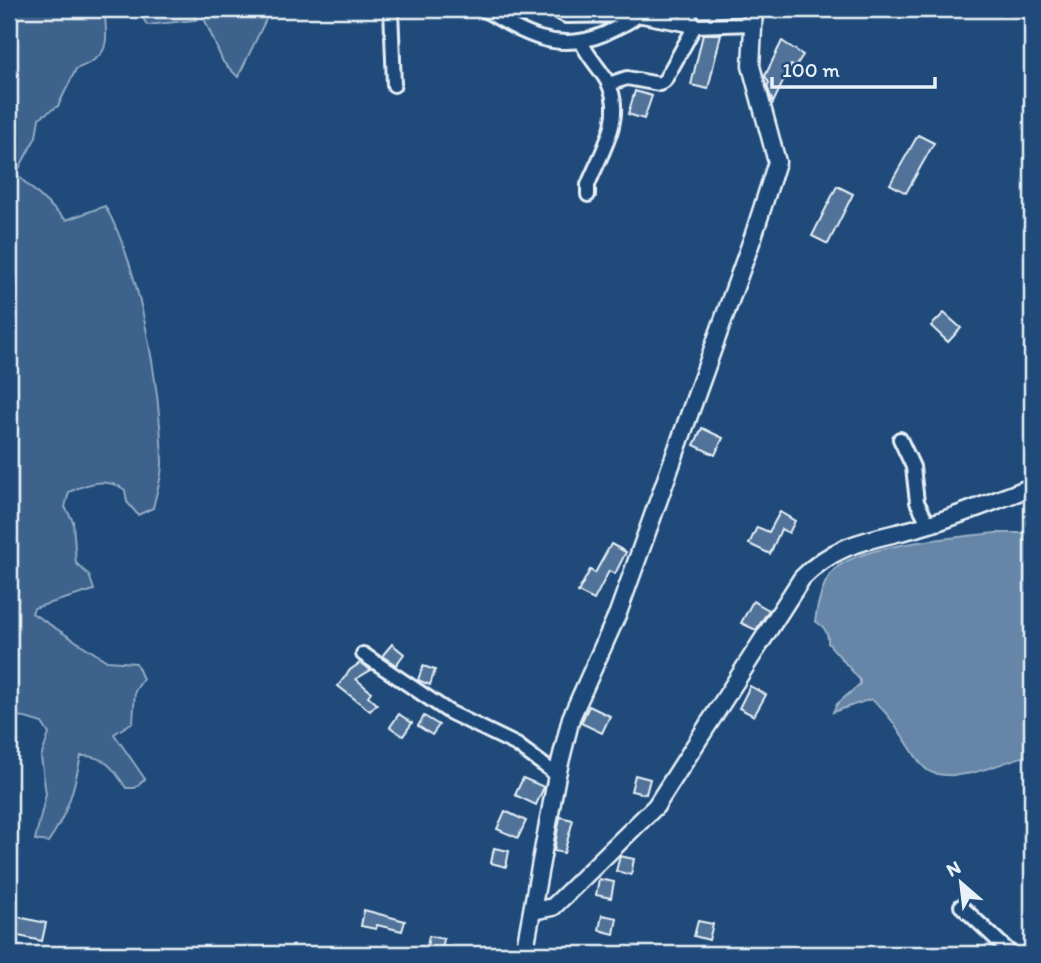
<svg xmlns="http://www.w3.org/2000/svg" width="1041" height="963" font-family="Itim,sans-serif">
<rect width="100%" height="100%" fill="#1f4a7a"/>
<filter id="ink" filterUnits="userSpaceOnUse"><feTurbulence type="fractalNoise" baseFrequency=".0143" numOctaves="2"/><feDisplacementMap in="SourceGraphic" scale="14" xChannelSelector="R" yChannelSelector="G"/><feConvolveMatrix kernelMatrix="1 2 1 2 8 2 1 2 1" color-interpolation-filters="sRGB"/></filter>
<g filter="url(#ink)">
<g fill="#3c628c" stroke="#92aac2" stroke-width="2">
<path d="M9,9H85L105,17C108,48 107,57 76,69L58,106L39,118L36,137L16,174L66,220L105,206C141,269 160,387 162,461C163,476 156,493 153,508L138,515L127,502L125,490C107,477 88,483 69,492L65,507L73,521L76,563L89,575L94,590L34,608L32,613L107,661L136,663L143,679L135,691L133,722L114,734L145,779L135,788H126C114,769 105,755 81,756C74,788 68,814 48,842L35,840L46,794L41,757L49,734L42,723L9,713Z"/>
<path d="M138,9H192L196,20L147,25Z"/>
<path d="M200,9H271L238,77L223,62Z"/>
</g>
<path fill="#6685a7" stroke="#9ab0c7" stroke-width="2" d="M996,533H1032V754C1001,762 967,782 933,773C923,770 917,758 911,749C900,732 888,712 871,699L833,712L837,704L860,684V680L828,643C829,633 824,626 815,621C817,606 823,581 833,571C858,544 959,537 996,533Z"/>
<g fill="#517399" stroke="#e8f1f8" stroke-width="2">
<path d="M703,34H721L708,89L691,85Z"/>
<path d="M782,41L803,55L795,67L791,65L773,103L767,86L769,83L765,76Z"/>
<path d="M635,91L652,96L644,119L628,114Z"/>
<path d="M918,135L934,143L906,193L890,184Z"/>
<path d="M837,186L853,194L828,244L812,236Z"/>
<path d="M944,313L961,328L948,342L931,326Z"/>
<path d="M702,428L723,438L715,455L694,445Z"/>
<path d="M780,512L795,521L789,533L781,529L770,554L749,544L757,527L769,532Z"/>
<path d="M611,544L626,552L615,574L609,571L594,600L578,592L590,570L595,573Z"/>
<path d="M753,601L769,610L756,630L741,623Z"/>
<path d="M392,644L404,654L396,665L382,656Z"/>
<path d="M360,663L371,670L356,679L371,692L368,696L377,704L370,711L338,686L350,670Z"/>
<path d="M423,666L435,670L430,685L418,680Z"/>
<path d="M750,686L766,695L754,716L739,708Z"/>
<path d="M589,706L610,716L602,733L581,723Z"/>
<path d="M399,714L412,723L403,736L390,727Z"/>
<path d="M424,716L439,725L432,735L418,726Z"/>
<path d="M635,775L650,779L646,794L631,791Z"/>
<path d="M523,778L544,787L536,805L515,795Z"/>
<path d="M505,811L526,821L518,838L497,829Z"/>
<path d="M560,817L573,820L564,853L554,851Z"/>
<path d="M494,848L509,851L506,867L491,863Z"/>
<path d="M620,856L634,859L631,875L616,871Z"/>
<path d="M599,879L614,882L611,898L596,895Z"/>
<path d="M364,910L405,921L402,931L377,925L376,929L361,926Z"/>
<path d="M9,915L46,923L42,941L9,934Z"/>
<path d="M602,915L617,918L614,934L599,930Z"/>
<path d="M698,921L713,924L709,940L694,936Z"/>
<path d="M429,936L444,939L441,954L426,952Z"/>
<path d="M384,945L411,951V954H382Z"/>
</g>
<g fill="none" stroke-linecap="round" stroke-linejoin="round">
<defs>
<g id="street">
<path d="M391,9L394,85"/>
<path d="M483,9C524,34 557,54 604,34C616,28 627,24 637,16"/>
<path d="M554,9L566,16L637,15L695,26L753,24"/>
<path d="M684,9L695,26"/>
<path d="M582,43C589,59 602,70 609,85C625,119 600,154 588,185V195"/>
<path d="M609,84L627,78L659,84L665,80L695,26"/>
<path d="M900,439L913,467L917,502L929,525"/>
<path d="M363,654L449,712L517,745L557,775"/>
<path d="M961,906L1012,954"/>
</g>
<g id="secondary">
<path d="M533,911L553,907L656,806L802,578C841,538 880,540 930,524C964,514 998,499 1032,487"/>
<path d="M524,954L557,775L571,718L618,613L753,237L777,162L751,66L754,9"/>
</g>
</defs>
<use href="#street" stroke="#e8f1f8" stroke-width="18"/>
<use href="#secondary" stroke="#e8f1f8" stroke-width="21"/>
<use href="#street" stroke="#1f4a7a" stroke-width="12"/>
<use href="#secondary" stroke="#1f4a7a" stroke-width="16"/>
</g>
</g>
<rect width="1041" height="963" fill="none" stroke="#1f4a7a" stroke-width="35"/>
<rect x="18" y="18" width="1006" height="928" fill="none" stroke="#e8f1f8" stroke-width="2.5" filter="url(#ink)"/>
<g transform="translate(961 883) rotate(332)" stroke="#1f4a7a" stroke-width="5" paint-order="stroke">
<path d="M0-5L12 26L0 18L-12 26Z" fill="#e8f1f8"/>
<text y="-10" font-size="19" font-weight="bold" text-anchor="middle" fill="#e8f1f8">N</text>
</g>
<path d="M772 77v10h163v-10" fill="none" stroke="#e8f1f8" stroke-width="3.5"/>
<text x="782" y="77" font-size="21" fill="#e8f1f8" stroke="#1f4a7a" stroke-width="5" paint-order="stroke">100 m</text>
</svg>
